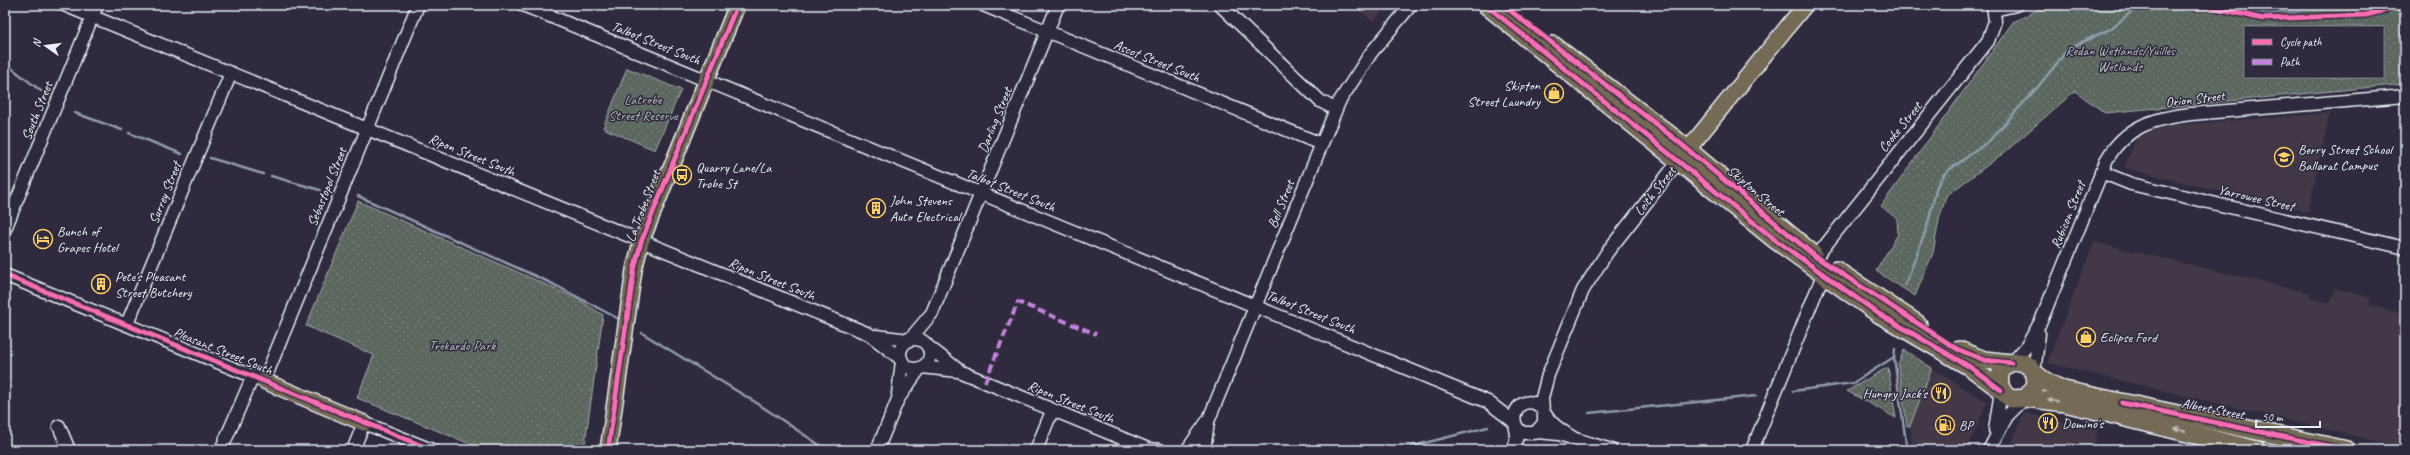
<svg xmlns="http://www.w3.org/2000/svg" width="2410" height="455" font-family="Caveat,sans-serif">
<defs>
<pattern id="park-dots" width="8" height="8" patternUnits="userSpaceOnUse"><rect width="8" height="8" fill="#5b685e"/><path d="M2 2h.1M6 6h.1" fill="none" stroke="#737e76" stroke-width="1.8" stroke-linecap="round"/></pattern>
<pattern id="water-ripples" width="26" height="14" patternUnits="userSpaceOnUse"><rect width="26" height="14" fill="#52647d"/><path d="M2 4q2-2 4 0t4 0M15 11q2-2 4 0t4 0" fill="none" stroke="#6b7b90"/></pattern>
</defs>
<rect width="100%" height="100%" fill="#2f2a3d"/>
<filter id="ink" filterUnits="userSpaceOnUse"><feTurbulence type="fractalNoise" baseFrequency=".025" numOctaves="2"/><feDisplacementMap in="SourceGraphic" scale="8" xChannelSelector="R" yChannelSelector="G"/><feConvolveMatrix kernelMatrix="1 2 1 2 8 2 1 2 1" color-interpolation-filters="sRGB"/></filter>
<g filter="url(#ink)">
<g fill="#423947">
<path d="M1353,5H1386L1374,22Z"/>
<path d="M2330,113L2308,212L2127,169L2125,165L2136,138L2162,126Z"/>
<path d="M2094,242L2310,293V298L2330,303L2335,288L2371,298L2369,305L2405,314V435L2401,447L2047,363Z"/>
<path d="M1932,368L1987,402L1967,450H1913L1910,426Z"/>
<path d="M2026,413L2097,430L2094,450H2009L2023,414Z"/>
</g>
<g fill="url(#park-dots)" stroke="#a2acab" fill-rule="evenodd">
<path d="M2048,5H2405V84L2105,113L2075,91L2005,152L1946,196L1939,220L1933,253L1915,296L1876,271L1898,234L1897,219L1881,206L2013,22ZM2245,27H2383V77H2245Z"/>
<path d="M627,68L681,90L655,150L603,128Z"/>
<path d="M358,201L576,298L603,315L584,450H485L357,398L374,355L306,326Z"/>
<path d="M1904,350L1932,368L1910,426H1907L1898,364Z"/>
<path d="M1888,367L1896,418L1847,391Z"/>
</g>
<path fill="url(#water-ripples)" stroke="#8e9cae" d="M2227,5H2307L2296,13L2282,12L2263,16Z"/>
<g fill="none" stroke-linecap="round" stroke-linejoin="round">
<path stroke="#acb9c7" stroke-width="1" d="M2239,5L2263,12L2281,8H2295L2300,5"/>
<g stroke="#8e9cae" stroke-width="2.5">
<path d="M5,63L41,91"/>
<path d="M75,113L122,130"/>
<path d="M129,133L182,154"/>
<path d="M210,158L263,174"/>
<path d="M271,176L320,190"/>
<path d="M358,196L553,284L617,318"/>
<path d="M1905,285L1927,227L1937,186L1945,173L1989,141L2037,88L2069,48L2110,29L2139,6L2143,5"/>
<path d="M642,333L755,402L827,450"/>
<path d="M1894,357L1907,450"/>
<path d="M1793,391L1853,383L1894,357L1895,349"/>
<path d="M1589,413L1756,396"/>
<path d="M1397,450L1488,427"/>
</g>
<defs>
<g id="minor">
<path d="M64,5L869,334L901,359"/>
<path d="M523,5L1488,402L1514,422"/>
<path d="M983,5L1321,144"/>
<path d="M1220,5L1320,101L1335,109"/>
<path d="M1994,10L2016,5"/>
<path d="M2101,172L2131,184L2405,248"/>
<path d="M5,229L97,5"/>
<path d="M1816,257L1988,41L1995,21L1993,5"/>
<path d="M5,275L264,381L418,5"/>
<path d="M127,324L231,73"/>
<path d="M876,336L909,340"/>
<circle cx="915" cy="354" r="15"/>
<path d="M910,339L932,313L1058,5"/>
<path d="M930,348L961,372L985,382L1148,449L1160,450"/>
<path d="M2013,362L2027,346L2041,321L2107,159C2126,126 2155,118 2191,114L2405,96"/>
<path d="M922,367L958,371"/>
<path d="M2034,372L2039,334"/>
<path d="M898,394L902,361"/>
<path d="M1543,411L1542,398L1548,375L1583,290L1608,251L1678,162"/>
<path d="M1544,413V423L1535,433H1523C1507,424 1515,398 1534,403C1541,405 1543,411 1547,417C1553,426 1564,432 1573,438"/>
<path d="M59,426L69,450"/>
<path d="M1995,430L2001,391"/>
<path d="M1537,432L1559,434L1611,450"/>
<path d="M221,450L253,376"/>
<path d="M353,450L364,423L432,450"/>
<path d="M877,450L898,399L920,368"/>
<path d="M1036,450L1052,411"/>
<path d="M1187,450L1209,419L1339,102L1371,53L1411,5"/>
<path d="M1204,450L1208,422"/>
<path d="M1514,450L1517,435L1515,424"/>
<path d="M1752,450L1823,275"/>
<path d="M1989,450L2007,416L2025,398"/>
</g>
<g id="major">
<path d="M1681,158L1805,5"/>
<path d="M264,381L364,423"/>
<path d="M608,450L634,270L641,242L737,5"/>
</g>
<g id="highway">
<path d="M1486,5L1774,239L1879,314L1970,367L2001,390"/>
<path d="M1553,45L1675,139L1813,254"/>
<path d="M1836,270L1918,324"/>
<path d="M1959,350L1984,360L2011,363"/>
<path d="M2035,374L2036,385L2026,398L2012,399C1992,390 1997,359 2020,362C2029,363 2031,370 2037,375C2045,382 2054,386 2064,390L2347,450"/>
<path d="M2026,398L2065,403L2257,450"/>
</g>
</defs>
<use href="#minor" stroke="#e8f1f8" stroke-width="15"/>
<use href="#major" stroke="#e8f1f8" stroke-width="18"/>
<use href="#highway" stroke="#e8f1f8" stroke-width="20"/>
<use href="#minor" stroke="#2f2a3d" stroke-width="12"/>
<use href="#major" stroke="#756a55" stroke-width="15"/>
<use href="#highway" stroke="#756a55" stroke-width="17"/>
<path stroke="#c483df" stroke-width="4" stroke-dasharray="8 4" stroke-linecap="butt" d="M985,382L1018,302L1096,334"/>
<defs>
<g id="cycleway">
<path d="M1486,5L1774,239L1879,314L1970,367L2001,390"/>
<path d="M1503,5L1675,139L1816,257L1957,349L1984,360L2011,363"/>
<path d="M2179,5L2195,8L2212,7L2263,19L2366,15L2385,10L2393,5"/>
<path d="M5,275L432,450"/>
<path d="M2122,403L2347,450"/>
<path d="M608,450L634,270L641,242L737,5"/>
</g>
</defs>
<use href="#cycleway" stroke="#2f2a3d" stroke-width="8"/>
<use href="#cycleway" stroke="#f96db3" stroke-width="5"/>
</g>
<defs><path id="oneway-solid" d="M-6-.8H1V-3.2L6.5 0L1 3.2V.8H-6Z"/></defs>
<g fill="#babbb7">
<use href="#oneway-solid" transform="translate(2053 401) rotate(-172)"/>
<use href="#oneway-solid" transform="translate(2180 430) rotate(-167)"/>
</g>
</g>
<defs>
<symbol id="shop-ring" viewBox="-11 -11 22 22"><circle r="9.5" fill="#2f2a3d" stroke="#ffd166" stroke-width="1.5"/><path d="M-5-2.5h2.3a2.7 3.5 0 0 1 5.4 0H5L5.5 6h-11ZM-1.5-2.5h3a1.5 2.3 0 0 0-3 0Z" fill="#ffd166"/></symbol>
<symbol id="school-ring" viewBox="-11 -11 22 22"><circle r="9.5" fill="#2f2a3d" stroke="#ffd166" stroke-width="1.5"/><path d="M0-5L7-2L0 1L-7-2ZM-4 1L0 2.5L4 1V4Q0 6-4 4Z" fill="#ffd166"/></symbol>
<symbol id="bus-ring" viewBox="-11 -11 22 22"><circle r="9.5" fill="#2f2a3d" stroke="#ffd166" stroke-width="1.5"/><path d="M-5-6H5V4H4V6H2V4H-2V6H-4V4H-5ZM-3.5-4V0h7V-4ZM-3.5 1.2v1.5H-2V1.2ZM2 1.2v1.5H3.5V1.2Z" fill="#ffd166"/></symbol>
<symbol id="building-ring" viewBox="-11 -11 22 22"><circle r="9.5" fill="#2f2a3d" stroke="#ffd166" stroke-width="1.5"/><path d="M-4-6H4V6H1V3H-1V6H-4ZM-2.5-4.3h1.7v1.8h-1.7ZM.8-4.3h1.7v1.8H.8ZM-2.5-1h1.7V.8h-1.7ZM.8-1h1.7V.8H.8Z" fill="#ffd166"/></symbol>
<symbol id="hotel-ring" viewBox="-11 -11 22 22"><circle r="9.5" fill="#2f2a3d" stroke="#ffd166" stroke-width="1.5"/><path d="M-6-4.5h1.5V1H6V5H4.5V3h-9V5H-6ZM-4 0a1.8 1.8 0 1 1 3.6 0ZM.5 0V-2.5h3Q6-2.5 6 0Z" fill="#ffd166"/></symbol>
<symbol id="restaurant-ring" viewBox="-11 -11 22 22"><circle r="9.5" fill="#2f2a3d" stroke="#ffd166" stroke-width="1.5"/><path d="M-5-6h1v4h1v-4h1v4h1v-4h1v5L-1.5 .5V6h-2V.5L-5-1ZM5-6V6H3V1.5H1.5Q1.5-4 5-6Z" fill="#ffd166"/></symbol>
<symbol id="fuel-ring" viewBox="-11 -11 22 22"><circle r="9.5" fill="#2f2a3d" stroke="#ffd166" stroke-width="1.5"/><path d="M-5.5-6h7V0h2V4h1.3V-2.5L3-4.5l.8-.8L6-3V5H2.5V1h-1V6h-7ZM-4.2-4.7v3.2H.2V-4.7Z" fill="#ffd166"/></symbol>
</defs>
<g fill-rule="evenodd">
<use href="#shop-ring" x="1543" y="82" width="22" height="22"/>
<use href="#school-ring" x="2273" y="146" width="22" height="22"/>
<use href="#bus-ring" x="671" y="164" width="22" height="22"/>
<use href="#building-ring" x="865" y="197" width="22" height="22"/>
<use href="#hotel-ring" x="32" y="228" width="22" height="22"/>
<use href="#building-ring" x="90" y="273" width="22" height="22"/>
<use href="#shop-ring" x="2075" y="326" width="22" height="22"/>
<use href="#restaurant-ring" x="1930" y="382" width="22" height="22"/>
<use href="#restaurant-ring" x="2037" y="412" width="22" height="22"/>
<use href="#fuel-ring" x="1934" y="414" width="22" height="22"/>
</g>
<g text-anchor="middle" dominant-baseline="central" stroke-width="3" stroke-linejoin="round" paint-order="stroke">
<g font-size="14" fill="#e8f1f8" stroke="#2f2a3d">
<text transform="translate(656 43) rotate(22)">Talbot Street South</text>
<text transform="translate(1157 61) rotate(22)">Ascot Street South</text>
<text transform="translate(2195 99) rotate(-7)">Orion Street</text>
<text transform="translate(37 111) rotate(-68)">South Street</text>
<text transform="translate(995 120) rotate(-68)">Darling Street</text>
<text transform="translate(1900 127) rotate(-51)">Cooke Street</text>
<text transform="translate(472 155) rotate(22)">Ripon Street South</text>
<text transform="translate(327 187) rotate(-68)">Sebastopol Street</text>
<text transform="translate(1011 190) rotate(22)">Talbot Street South</text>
<text transform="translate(1655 191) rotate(-52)">Leith Street</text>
<text transform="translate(1756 191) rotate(40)">Skipton Street</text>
<text transform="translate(165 193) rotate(-68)">Surrey Street</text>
<text transform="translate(2256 198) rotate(13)">Yarrowee Street</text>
<text transform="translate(1281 204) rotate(-68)">Bell Street</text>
<text transform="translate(643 206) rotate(-69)">La Trobe Street</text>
<text transform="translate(2068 215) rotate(-68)">Rubicon Street</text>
<text transform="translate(772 279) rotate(22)">Ripon Street South</text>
<text transform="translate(1311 312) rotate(22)">Talbot Street South</text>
<text transform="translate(223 351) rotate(22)">Pleasant Street South</text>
<text transform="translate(1071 402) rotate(22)">Ripon Street South</text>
<text transform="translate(2213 409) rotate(11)">Albert Street</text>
</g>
<g font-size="14" fill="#b0baba" stroke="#2f2a3d">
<text x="2120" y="50">Redan Wetlands/Yuilles<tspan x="2120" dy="16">Wetlands</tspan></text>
<text x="643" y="99">Latrobe<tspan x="643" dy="16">Street Reserve</tspan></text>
<text x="462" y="345">Trekardo Park</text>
</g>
<g font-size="14" fill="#e8f1f8" stroke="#2f2a3d" text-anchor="start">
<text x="1540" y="85" text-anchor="end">Skipton<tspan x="1540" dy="16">Street Laundry</tspan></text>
<text x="2298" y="149">Berry Street School<tspan x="2298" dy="16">Ballarat Campus</tspan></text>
<text x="696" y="167">Quarry Lane/La<tspan x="696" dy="16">Trobe St</tspan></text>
<text x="890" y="200">John Stevens<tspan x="890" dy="16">Auto Electrical</tspan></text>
<text x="57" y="231">Bunch of<tspan x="57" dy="16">Grapes Hotel</tspan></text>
<text x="115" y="276">Pete's Pleasant<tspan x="115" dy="16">Street Butchery</tspan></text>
<text x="2100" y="337">Eclipse Ford</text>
<text x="1927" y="393" text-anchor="end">Hungry Jack's</text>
<text x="2062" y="423">Domino's</text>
<text x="1959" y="425">BP</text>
</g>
</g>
<rect width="2410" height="455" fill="none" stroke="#2f2a3d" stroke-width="20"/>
<rect x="10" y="10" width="2390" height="435" fill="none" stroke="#e8f1f8" stroke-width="1.5" filter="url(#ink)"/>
<rect x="2244" y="26" width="140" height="52" fill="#2f2a3d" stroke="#797a88"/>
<rect x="2252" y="39" width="20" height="6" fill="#f96db3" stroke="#797a88"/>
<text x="2280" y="46" font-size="12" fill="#e8f1f8">Cycle path</text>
<rect x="2252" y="59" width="20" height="6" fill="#c483df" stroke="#797a88"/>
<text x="2280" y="66" font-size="12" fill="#e8f1f8">Path</text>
<g transform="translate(46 46) rotate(284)" stroke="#2f2a3d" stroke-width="3" paint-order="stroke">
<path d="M0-3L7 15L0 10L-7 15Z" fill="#e8f1f8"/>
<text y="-6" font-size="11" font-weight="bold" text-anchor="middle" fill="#e8f1f8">N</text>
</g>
<path d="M2256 421v6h64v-6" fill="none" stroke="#e8f1f8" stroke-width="2"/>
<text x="2262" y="421" font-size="12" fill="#e8f1f8" stroke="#2f2a3d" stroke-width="3" paint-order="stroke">50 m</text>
</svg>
